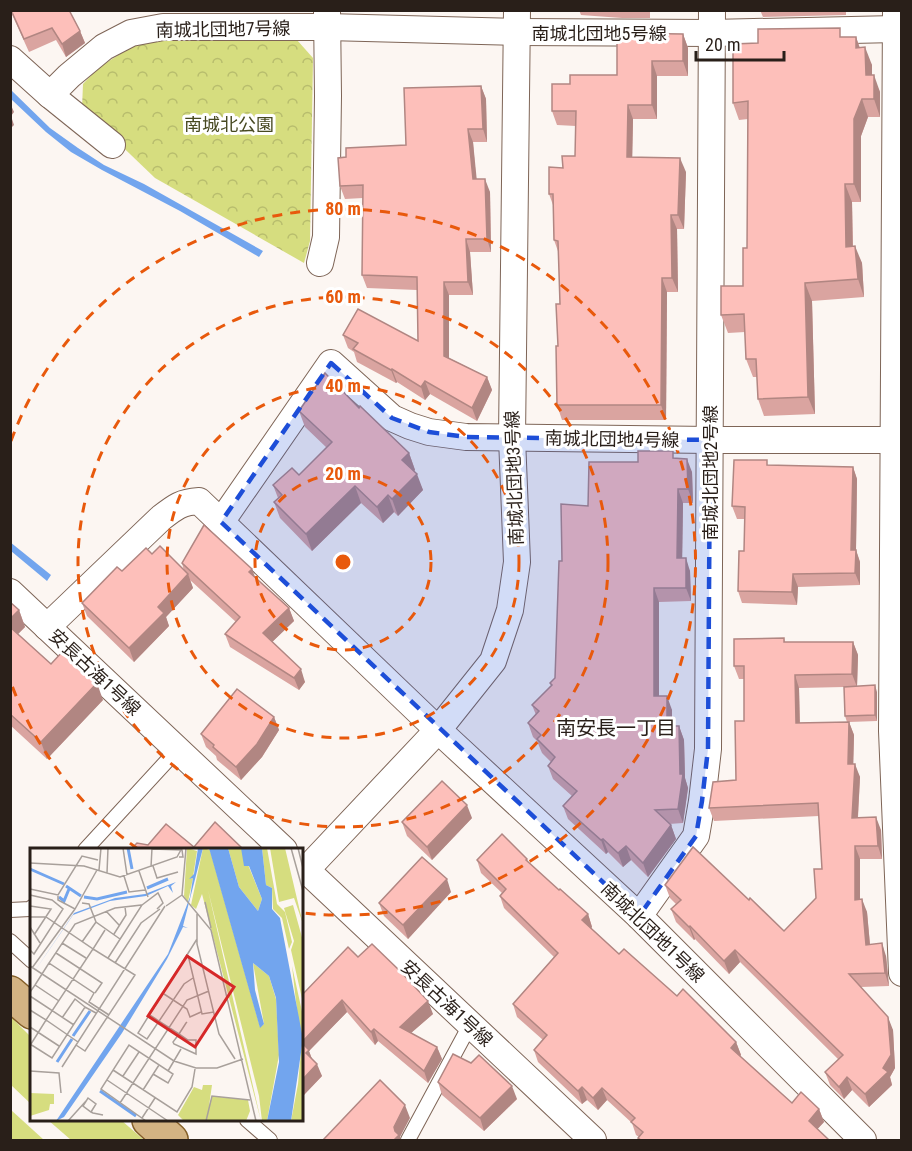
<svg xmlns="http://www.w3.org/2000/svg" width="912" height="1151" font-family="'Roboto Condensed','Noto Sans JP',sans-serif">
<defs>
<pattern id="park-crowns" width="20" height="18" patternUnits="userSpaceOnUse" patternTransform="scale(1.5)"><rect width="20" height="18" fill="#d6dd7f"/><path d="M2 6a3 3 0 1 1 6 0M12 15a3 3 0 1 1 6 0" fill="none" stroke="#b8bd6d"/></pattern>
</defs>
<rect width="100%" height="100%" fill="#fcf6f2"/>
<g fill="#d6dd7f">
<path d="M11,1017L31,1037V1104L11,1085Z"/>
<path d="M10,1110H11L44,1140H11Z"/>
<path d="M48,1120H121L144,1140H71Z"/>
</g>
<path fill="url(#park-crowns)" d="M166,39L297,40L313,58L310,241L304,263L155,178L82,108L83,84L98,68L131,47Z"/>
<g fill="#72a5ee">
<path d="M11,90L50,128L78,148L104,165L144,184L263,251L259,257L180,211L102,170L71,152L46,132L11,99Z"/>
<path d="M10,542L51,575L47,581L11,551Z"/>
</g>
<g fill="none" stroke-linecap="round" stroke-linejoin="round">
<defs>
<g id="service">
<path d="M85,850L177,750"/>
<path d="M10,910L30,909L32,907"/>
<path d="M10,941L32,961"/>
<path d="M247,1120L270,1140"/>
<path d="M408,1140L470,1025"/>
</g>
<g id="minor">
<path d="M896,10L892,731L902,973"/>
<path d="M10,59L50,95L69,76L104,47L131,33L163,27H327L517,32L711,33L896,29"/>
<path d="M50,95L112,145"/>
<path d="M320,263L326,237L328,96L327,11"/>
<path d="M221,522L331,363L392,418L410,426L429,432L466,437L710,440H893"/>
<path d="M10,592L284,850"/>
<path d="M47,627L161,518C175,507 181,502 199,501L438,730L639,916L863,1140"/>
<path d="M302,866L593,1140"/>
<path d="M306,870L438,730L493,661L510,610L517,562L512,438L517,10"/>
<path d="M639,916L696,836L702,801L708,749L712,10"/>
</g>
<g id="primary">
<path d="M10,993L32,1012"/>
<path d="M149,1120L171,1140"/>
</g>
</defs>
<use href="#service" stroke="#7e6557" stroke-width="16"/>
<use href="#minor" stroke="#7e6557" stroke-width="28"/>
<use href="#primary" stroke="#845f28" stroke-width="36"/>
<use href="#service" stroke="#fff" stroke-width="14"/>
<use href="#minor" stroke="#fff" stroke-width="26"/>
<use href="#primary" stroke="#d3b383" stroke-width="33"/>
</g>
<g fill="#daa4a0" fill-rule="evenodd">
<path d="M10,10H69L80,31L85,43L66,57L56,40L29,52Z"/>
<path d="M579,10H650V18H622L581,15Z"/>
<path d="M760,10H846V15L763,17Z"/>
<path d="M683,34L688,48V76H657V119H633L632,157L686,172L684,229H677L678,292H667L666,420H562L557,405L560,304L559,254L554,240L553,205L549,194L563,168L575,156L576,126L557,125L552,111L570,84L617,75Z"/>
<path d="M844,37H856L860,48L872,65V75L880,92V117H868L861,136V202H852L853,246L862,263L864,297L812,301L815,414L764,416L758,399L757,377H753L746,359L745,332L728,333L721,315L743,286L747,248L748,119L739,120L733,103Z"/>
<path d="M481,86L486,99L487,142H473L476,179L490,192L491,252H470L473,295H449V358L487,377L492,390L477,421L430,394L425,400L397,382L396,383L357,362L354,352L348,348L343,335L418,341L417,290L367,288L362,275L363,198L345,199L340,186L346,157L406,145Z"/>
<path d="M359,408L409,453L415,470L414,471L423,490L398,516L394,512L383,523L361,503L312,551L280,518L274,502L278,498L273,485L299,475L327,448L305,427L299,411Z"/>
<path d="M676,458L692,472L693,503H683L682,558L690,571L691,601L659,602V696L672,710V726H679L684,740L685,778L688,788L683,823L669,824L671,825L676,839L648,877L631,860L623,867L608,852L606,854L568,819L563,806L572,796L553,779L548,766L551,762L542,753L537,741L533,737L528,723L536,715L532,705L551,686L550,683L555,678L562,561L588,506L638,462Z"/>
<path d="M769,465L853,467L857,479L856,550L860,562V585L798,587L797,605L742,603L738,591L744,551L745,519H737L732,506Z"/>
<path d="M152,554L184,571L182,563L255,578L289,608L294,621L272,642L305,682L299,690L230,647L225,634L236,622L190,580L193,588L166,617L169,626L134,662L87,616L82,603L122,571Z"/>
<path d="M10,602L19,610L25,627L18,634L51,664L103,700L47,759L10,725Z"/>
<path d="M784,638L785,642H853L858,655L857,686L877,692V721L849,722L854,735L853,764L860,777L858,818L881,830L882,859H860V900L867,912L870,944L886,956L889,986L861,987L893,1030L895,1068L890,1077L892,1085L869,1107L852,1090L844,1099L830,1085L825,1072L839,1060L740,962L729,974L695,939L694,940L676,922L671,909L676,904L670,898L665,885L749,900L784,931L816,898L822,869L819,816L714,821L709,808L736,780L744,721V679H739L734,666ZM844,687L845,716L847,722L800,723L799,688Z"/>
<path d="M274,717L279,730L262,757L241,780L217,760L216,756L206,747L201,734Z"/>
<path d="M472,818L432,860L407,836L402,822Z"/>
<path d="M527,859L528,862L559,890L588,914L592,927L591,928L619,954L736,1042L741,1055L740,1056L792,1103L819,1109L824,1122L817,1129L829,1140H639L638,1138L639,1137L636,1135L632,1123L607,1100L598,1110L587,1100L582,1104L538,1062L534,1050L543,1040L517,1017L513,1004L554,957L504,908L500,896L502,893L481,873L477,860Z"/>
<path d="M451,892L408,939L384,916L379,903Z"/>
<path d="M358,957L433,1014L411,1033L437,1047L442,1059L428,1083L378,1041L375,1045L347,1012L309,1051L312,1059L322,1076L302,1097V994V995Z"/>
<path d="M438,1082L517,1099L484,1131L442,1095Z"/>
</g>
<g fill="#b18682">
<path d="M80,31L85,43L66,57L62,44Z"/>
<path d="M683,34L688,48V76L683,61Z"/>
<path d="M856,37L862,55L856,48Z"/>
<path d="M865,47L872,65V92L866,75Z"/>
<path d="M652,61L657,76V119L652,105Z"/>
<path d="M874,75L880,92V117L874,99Z"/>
<path d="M481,86L486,99L487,142L483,129Z"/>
<path d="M862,99L868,117L861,136V202L854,184V119Z"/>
<path d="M10,103L14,112L11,116L14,125L10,129Z"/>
<path d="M628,105L633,119L632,171L627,157Z"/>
<path d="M468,129L473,142L478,192L473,179Z"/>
<path d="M680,158L686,172L684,229L678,215Z"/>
<path d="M485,179L490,192L491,252L487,239Z"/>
<path d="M845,184L852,202L853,264L846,247Z"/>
<path d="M671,215L677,229L678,292L672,278Z"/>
<path d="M466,239L470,252L473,295L468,282Z"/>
<path d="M855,246L862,263L864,297L858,279Z"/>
<path d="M662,278L667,292L666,420L661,405Z"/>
<path d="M444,282L449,295V369L444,356Z"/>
<path d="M805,283L812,301L815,414L808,397Z"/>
<path d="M392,369L397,382L396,383L391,370Z"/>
<path d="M487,377L492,390L477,421L472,408Z"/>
<path d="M425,381L430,394L425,400L421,387Z"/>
<path d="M409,453L415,470L408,477L402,460Z"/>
<path d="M687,459L692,472L693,503L688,489Z"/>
<path d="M853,467L857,479L856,550L860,562V585L855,573L851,550Z"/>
<path d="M417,474L423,490L398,516L392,499Z"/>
<path d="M355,486L361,503L312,551L306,534Z"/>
<path d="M678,489L683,503L682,572L677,558Z"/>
<path d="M388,495L394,512L383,523L377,507Z"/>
<path d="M686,558L690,571L691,601L686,588Z"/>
<path d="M252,569L257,582L249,572Z"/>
<path d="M188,574L193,588L166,617L169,626L134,662L129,648L158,607Z"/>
<path d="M793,574L798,587L797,605L792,592Z"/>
<path d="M654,588L659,602V709L654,696Z"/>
<path d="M289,608L294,621L268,646L263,633Z"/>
<path d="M19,610L25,627L12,640L10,635V619Z"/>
<path d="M853,642L858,655L857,687L852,674Z"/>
<path d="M301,669L305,682L299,690L294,678Z"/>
<path d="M795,675L799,688L800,736L796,723Z"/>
<path d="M97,683L103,700L47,759L41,742Z"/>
<path d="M875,685L877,692V721L875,715Z"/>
<path d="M667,696L672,710V740L667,726Z"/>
<path d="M274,717L279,730L262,757L241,780L236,767Z"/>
<path d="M849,722L854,735L853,777L848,764Z"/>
<path d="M679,726L684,740L685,778L688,788L683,823L678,809L680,774Z"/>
<path d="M855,764L860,777L857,831L852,818Z"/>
<path d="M467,805L472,818L432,860L427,847Z"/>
<path d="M876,817L881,830L882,859L878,846Z"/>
<path d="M671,825L676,839L648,877L643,863Z"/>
<path d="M603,839L608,852L606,854L601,840Z"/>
<path d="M626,846L631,860L623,867L618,853Z"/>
<path d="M855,846L860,859V913L855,900Z"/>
<path d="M447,879L451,892L408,939L403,925Z"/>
<path d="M862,899L867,912L871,957L866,945Z"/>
<path d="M588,914L592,927L587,933L582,920Z"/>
<path d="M690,926L695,939L694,940L689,927Z"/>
<path d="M882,943L886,956L889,986L885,973Z"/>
<path d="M735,950L740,962L729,974L724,961Z"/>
<path d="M342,1000L347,1012L309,1051L313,1062L310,1065L302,1042Z"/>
<path d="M428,1001L433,1014L404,1039L400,1027Z"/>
<path d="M888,1017L893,1030L895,1068L890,1077L892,1085L869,1107L865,1094L883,1068Z"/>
<path d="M374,1029L378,1041L375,1045L371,1032Z"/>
<path d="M736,1042L741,1055L736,1061L731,1048Z"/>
<path d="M437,1047L442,1059L428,1083L424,1071Z"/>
<path d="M317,1064L322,1076L302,1097V1080Z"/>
<path d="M847,1077L852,1090L844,1099L839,1087Z"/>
<path d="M512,1086L517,1099L484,1131L480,1118Z"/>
<path d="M582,1087L587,1100L582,1104L578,1091Z"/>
<path d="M602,1088L607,1100L598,1110L593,1098Z"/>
<path d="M405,1105L410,1118L400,1137L401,1140H394V1127Z"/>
<path d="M819,1109L824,1122L813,1134L809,1121Z"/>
</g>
<g fill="#fdbfba" stroke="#b18682" stroke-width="1.5">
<path d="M11,10H69L80,31L62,44L52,28L24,39Z"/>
<path d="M840,28V37H856V48L865,47L866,75H874V99H862L854,119V184H845L846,247L855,246L858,279L805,283L808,397L758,399L756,359H746L744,314L721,315V286H743V248H747L748,101L733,103V44L758,43V29Z"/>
<path d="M617,33L683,34V61H652V105H628L627,157L680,158L678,215H671L672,278H662L661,405H557L556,346H558L556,304H560L558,241L554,240L553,194H549V167L563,168L562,156H575L576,111H552V84H570V75H617Z"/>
<path d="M481,86L483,129H468L473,179H485L487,239H466L468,282H444V356L487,377L472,408L425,381L421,387L392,369L391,370L353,349L358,343L343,335L358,309L418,341L417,277L362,275L363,185L340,186L338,158L346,157V148L406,145L404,88Z"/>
<path d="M325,373L359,408L360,406L409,453L402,460L417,474L392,499L388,495L377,507L355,486L306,534L274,502L282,495L273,485L292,468L299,475L332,442L299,411Z"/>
<path d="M638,451H673V458L687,459L688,489H678L677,558H686V588H654V696H667V726H679L680,774H683L678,809L655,810L671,825L643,863L626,846L618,853L603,839L601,840L563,806L577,791L548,766L555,757L537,739L541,735L528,723L539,711L532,705L552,685L550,683L555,678L559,561H562L561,504L588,506L589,462H638Z"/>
<path d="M734,460H767V465L853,467L851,550H856L855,573L793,574L792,592L738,591L739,551H744L745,507L732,506Z"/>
<path d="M204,525L252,569L249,572L289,608L263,633L301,669L294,678L225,634L240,617L182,563Z"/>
<path d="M160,546L188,574L158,607L164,613L129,648L82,603L117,567L122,571L146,548L152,554Z"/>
<path d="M10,602L19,610L10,619Z"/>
<path d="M10,627L51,664L63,651L97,683L41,742L10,714Z"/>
<path d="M784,638V642H853L852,674L795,675L796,723L849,722L848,764H855L852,818L876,817L878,846H855V900L862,899L866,945L882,943L885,973L849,974L888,1017L891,1055L883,1068L888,1072L865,1094L847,1077L839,1087L825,1072L843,1055L735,950L724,961L690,926L689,927L671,909L681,900L665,885L693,847L749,900L750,898L784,931L816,898L814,869H822L818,803L709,808L713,782L736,780L735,721H744V666H734V639Z"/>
<path d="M875,685V715L845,716L844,687Z"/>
<path d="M237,689L274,717L257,744L236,767L213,747L214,745L201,734Z"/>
<path d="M442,781L467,805L427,847L402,822Z"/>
<path d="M215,822L243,849H131L137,843L148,845L166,824L194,847Z"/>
<path d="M502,834L527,859L526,860L559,890L560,889L588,914L582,920L619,954L624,949L677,996L683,989L736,1042L731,1048L792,1103L801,1092L819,1109L809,1121L829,1140H641L638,1138L643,1132L631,1122L635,1118L602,1088L593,1098L582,1087L578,1091L534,1050L547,1035L513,1004L558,953L500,896L506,889L477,860Z"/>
<path d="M422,857L447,879L403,925L379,903Z"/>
<path d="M372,944L400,971L428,1001L400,1027L437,1047L424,1071L374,1029L371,1032L342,1000L302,1042V994V995L348,947L358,957Z"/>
<path d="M302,1043L309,1050L306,1053L317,1064L302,1080Z"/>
<path d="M453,1054L471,1063L479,1055L512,1086L480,1118L438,1082Z"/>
<path d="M380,1080L405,1105L394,1127L395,1131L399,1135L394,1140H323Z"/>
</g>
<path fill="#1d4ed8" fill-opacity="0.2" stroke="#1d4ed8" stroke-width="4.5" stroke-dasharray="12 8" stroke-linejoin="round" d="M331,363L392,418L429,432L466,437L710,440L708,749L702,801L696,836L639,916L221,522Z"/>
<g fill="none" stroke="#e8590c" stroke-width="3" stroke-dasharray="10 8">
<circle cx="343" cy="562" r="88"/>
<circle cx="343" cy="562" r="176"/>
<circle cx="343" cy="562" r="265"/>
<path d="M138 849A353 353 0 0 1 11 683M11 441A353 353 0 1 1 303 913"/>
</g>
<g text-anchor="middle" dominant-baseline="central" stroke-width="6" stroke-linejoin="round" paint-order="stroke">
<g font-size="18" fill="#291f19" stroke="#fff">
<text transform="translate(223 29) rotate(-1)">南城北団地7号線</text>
<text x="599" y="33">南城北団地5号線</text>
<text transform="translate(612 439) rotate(1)">南城北団地4号線</text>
<text transform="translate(710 473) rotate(-90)">南城北団地2号線</text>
<text transform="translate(514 478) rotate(-92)">南城北団地3号線</text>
<text transform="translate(95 672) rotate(43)">安長古海1号線</text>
<text transform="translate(653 932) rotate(44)">南城北団地1号線</text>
<text transform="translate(447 1003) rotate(43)">安長古海1号線</text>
</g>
<g font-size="18" fill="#474921" stroke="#fff">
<text x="229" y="124">南城北公園</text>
</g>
<g font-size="20" fill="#291f19" stroke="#fff">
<text x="616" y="728">南安長一丁目</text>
</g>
</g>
<g transform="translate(30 848)">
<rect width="273" height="273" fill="#fcf6f2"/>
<path d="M157,0L167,3L163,29L159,31L163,30L158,54L154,48ZM173,0L180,2L230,179L234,176L223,115L239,128L246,151L249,207L237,273H232L229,248L178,42L231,273L172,46L166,61L161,57ZM198,0H211L214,7L232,51L228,63L209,39ZM232,0H237L247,56L255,64L262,94L259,101L252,70L243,61L242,40L236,37ZM240,0H255L273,76L264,50L249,54ZM263,57L273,93V155L261,102L264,93L254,60ZM262,118L273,168V190L270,189ZM173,237H182L179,258L182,248L218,252L220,263L216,273H154L148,267L164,239L172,242ZM0,245L24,246V256H20L19,262L0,268Z" fill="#d6dd7f"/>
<path d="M272,192L273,273H261L268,236Z" fill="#d6dd7f"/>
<path d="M168,0H173L153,78L158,80L153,79L137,111L92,185L34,269L26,273L138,106L160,49L163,30L159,31L164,26ZM179,0H198L209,39L228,63L232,51L219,18H214L211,0H232L236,37L242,40V61L250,70L273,191L261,273H237L249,214L246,150L239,128L223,115L225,142L234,176L230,180ZM146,34L141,38L143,45L138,38L116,48L80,53L43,67L0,130L44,65L85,50L115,46Z" fill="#72a5ee"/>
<path fill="none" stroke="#72a5ee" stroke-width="3" d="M98,0L102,21M0,21L34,36M36,38L51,48M117,40L138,31M29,49L34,53L39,41M54,49L67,51L97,44M43,188L60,163M27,214L42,191M70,243L106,268"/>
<path fill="none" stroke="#a8a09b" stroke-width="1.5" d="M93,0L97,27M156,0L152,47L181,82L226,273M261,0L273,43M268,0L273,20M122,1L152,2L153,9H149M0,15L54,18L90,29L147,9L152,0M123,18L127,30L148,24M121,19L122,0M69,22L71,0M109,23L118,49M77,25L78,0M94,28L99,44L115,42M0,41L28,47L52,8L68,12M0,47L22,52L33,61L4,106L0,102M28,48V52L45,61L67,22M175,54L181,80M52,55L59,56L66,74L90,91M112,57L128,45L133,55L127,61M0,58L21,61L4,87M136,58L152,47M76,63L89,77M167,66V96L189,186L205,211M0,69H16L63,101L16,172L0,162M0,79L10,95M84,86L96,67L95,59M52,94L66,74M32,95L56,110M26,105L72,135L65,145M158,107L172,166L184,164M78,110L112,57L85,60L45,76L19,115L64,145L59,154L79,167M85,115L111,75L130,61M0,118L144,213L166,220H187L213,211M2,120L45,61M163,130L154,136L117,191L108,185L167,91M5,137L19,115M0,144L5,137L29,153M134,146L157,161L160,169L171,164M0,148L44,177M120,167L129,173L149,186L158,192H166V206L144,196L143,194L149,186L156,175L157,174M32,170L45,151L55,159M0,179L29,198M0,196L22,210L55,159L66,165M1,196L16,172L48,194M46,197L55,203L105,127L63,101L75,82M32,219L135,58M83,222L147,264L162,239L165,221M0,223L29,225L31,245M138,223L151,201M93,228L109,204M77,232L138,273M113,242L129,217M90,255L157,152L179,143M61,264L66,256L58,250L53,258L61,264L63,265L73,267M112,270L125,250M38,273L56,253M116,273L71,241L99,197L143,226L138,235L123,226M176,273L182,248L220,252"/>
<path fill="#d62828" fill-opacity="0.15" stroke="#d62828" stroke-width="3" d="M157,108L204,139L165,199L118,168Z"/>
<rect width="273" height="273" fill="none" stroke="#291f19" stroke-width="3"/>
</g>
<circle cx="343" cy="562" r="9" fill="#e8590c" stroke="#fff" stroke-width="3"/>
<g font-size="18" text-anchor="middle" font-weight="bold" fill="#e8590c" stroke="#fff" stroke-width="6" stroke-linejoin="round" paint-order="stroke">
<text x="343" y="215">80 m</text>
<text x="343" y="303">60 m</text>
<text x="343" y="392">40 m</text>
<text x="343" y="480">20 m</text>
</g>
<rect width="912" height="1151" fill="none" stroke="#291f19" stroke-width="24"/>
<path d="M696 51v9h88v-9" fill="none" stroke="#291f19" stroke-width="3"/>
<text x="705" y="51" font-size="18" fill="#291f19" stroke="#ffffff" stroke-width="4.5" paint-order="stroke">20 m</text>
</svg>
